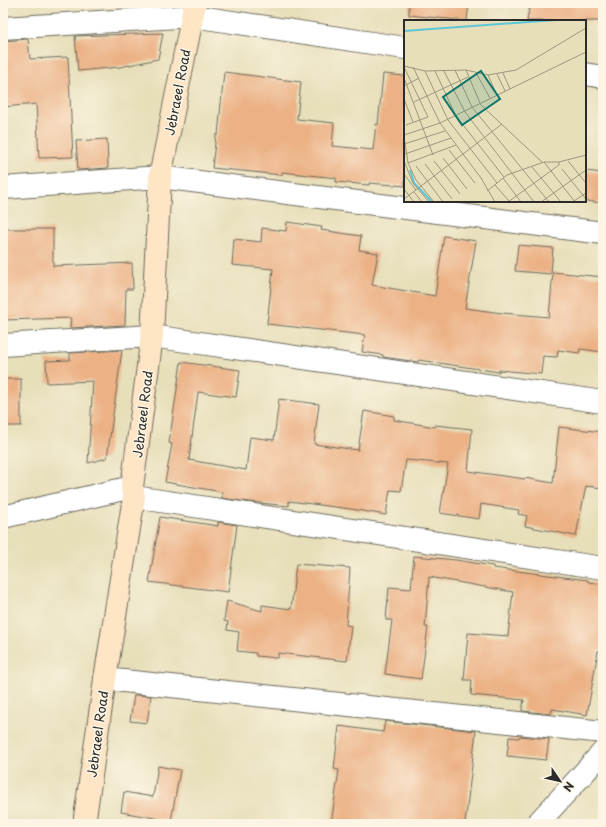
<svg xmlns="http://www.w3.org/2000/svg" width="606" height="827" font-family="'Playpen Sans',sans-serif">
<rect width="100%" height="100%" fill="#fcf5e5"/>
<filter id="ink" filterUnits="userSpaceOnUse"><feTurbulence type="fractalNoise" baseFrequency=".025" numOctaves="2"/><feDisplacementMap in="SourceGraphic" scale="8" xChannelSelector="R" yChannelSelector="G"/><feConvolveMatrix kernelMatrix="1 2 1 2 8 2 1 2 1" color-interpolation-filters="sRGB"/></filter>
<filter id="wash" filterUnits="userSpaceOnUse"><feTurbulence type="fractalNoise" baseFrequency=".012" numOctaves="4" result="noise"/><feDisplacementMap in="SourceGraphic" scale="16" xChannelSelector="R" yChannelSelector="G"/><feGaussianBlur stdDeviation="0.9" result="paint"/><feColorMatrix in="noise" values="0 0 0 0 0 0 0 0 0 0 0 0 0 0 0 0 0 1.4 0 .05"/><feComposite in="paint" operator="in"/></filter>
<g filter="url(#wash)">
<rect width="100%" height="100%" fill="#e7dfb9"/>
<g id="blocks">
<g fill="#ecb286">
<path d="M409,3H469L467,21L409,15Z"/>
<path d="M530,3H603V21H527Z"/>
<path d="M163,33L158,59L120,67L78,71L75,36Z"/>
<path d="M28,39L30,59L68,57L73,157L39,158L36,104L3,107V41Z"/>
<path d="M224,72L301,82L297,119L334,123L332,146L373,150L376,124L378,125L383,74L405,76V186L369,183V185L336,182V178L282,172V175L212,168L216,135H218Z"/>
<path d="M107,139L108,168L78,170L76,141Z"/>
<path d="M585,171L603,173V203L585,201Z"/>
<path d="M287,222L322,227L321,230L361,236L359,250L378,253L372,285L435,296L444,236L476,241L465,308L502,313L549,317L553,272L603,277V352L580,349L579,353L558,350L557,357L543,356L541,374L499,370V372L419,360L418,362L383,357V355L362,352L365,335L267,324L273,269L232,265L234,239L261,242L262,228L286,231Z"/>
<path d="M3,229H53V266L132,263L133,289H126L125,325L70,328L71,318L3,320Z"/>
<path d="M518,245L553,248L551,274L515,271Z"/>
<path d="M122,350L107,458L88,463L93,381L47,383L46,361L70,360V353Z"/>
<path d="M181,362L240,370L236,397L198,392L189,460L246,470L250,437L274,440L279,399L319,404L314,444L358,450L364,411L394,416V420L435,427V425L472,429L468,471L525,479V478L553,483L559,427L603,432V488L586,486L576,536L525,526L527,516L518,514L519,510L481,504L479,519L440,513L448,464L406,460L401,491L390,490L386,515L351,509L289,501V506L241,501L222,498V492L165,482L172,444L169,443Z"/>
<rect x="3" y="379" width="18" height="47"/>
<path d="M160,517L218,526V522L237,525L228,592L149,582Z"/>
<path d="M414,556L456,560L493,566V568L588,580V582L603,584V651H598L587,715L552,709L551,714L522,711L524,700L471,695L472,680H464L468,633L508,636L513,592L429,577L425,627H428L421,679L385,674L392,620H386L389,587L411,589Z"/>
<path d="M296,564L350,568L346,625L351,626L347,661L278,653V658L256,656V653L237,651L239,632L227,630L228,622L224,621L227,601L262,611V605L291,609Z"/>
<path d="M134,695L151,696L147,723L130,721Z"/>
<path d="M385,721L476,731L465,824H331L339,770L334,769L339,726L383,732Z"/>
<path d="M520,736L549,739L546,760L507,756L509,737L519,738Z"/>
<path d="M158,766L180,770L171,821L121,812L124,792L153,797Z"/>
</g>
</g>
</g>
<g filter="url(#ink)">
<use href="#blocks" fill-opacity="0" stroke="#6d6a5d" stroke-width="1"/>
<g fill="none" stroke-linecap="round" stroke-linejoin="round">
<defs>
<g id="street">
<path d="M3,28L193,16L405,48"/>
<path d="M585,74L603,77"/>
<path d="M3,188L160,177L603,233"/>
<path d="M3,345L152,336L603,402"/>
<path d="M134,497L603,568"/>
<path d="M3,517L132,487"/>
<path d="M105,679L603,732"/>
<path d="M537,824L603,752"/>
</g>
<path id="secondary" d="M84,824L105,679L134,497L132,487L152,336L160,177L195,3"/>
</defs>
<use href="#street" stroke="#6d6a5d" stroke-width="24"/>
<use href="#secondary" stroke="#6d6a5d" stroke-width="24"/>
<use href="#street" stroke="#fff" stroke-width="22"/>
<use href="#secondary" stroke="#fde5c5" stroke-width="22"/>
</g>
</g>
<g text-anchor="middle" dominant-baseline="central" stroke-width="3" stroke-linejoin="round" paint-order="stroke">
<g font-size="13" fill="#2b2b2b" stroke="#fcf5e5">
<text transform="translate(177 92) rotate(-79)">Jebraeel Road</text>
<text transform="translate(142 414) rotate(-83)">Jebraeel Road</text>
<text transform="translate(97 734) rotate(-82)">Jebraeel Road</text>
</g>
</g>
<g transform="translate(404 20)">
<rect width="182" height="182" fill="#e7dfb9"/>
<path fill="none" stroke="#5cc7d5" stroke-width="2" d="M0,11L152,0M6,150L10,163L28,182"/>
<path fill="none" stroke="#9c9780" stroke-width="1" d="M0,46L21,51L62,50L84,55L112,50L182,8M0,47L24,97L2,105M51,50L68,87L145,182M62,50L76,83M21,51L44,100L93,163M31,51L52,96L100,157M40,51L61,92L130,182M72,53L86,78M99,53L106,69M93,54L101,71M84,55L93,75M0,58L29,135M0,66L15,58M0,79L9,102M10,82L64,57M76,84L138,142M0,98V114M0,115L36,103L9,47M0,116L4,143L12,160L30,182M0,124L41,111M45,130L71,163M1,134L47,118M39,138L63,169M0,141L9,163L25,182M30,141L56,174M164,141L182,163M140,142L171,182M4,143L52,125M21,144L48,179M12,146L39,182M128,147L157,182M158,149L182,179M0,154L12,170M99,158L117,182M91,165L105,181M0,169L10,182M83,171L103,155L140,142H155L182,135M10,172L18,182M0,179L59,134L36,103L182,32M170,181L182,173M91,182L77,158L59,134L98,104M104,182L155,145V142M137,182L182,150"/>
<path fill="#0f766e" fill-opacity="0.15" stroke="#0f766e" stroke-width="2" d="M77,51L96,79L58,105L39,77Z"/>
<rect width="182" height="182" fill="none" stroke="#2b2b2b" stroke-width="2"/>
</g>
<rect width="606" height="827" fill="none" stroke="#fcf5e5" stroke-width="16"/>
<g transform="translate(560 781) rotate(124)" stroke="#fcf5e5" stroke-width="3" paint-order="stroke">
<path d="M0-3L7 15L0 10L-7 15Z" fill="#2b2b2b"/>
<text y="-6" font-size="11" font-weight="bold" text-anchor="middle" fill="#2b2b2b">N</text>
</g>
</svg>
